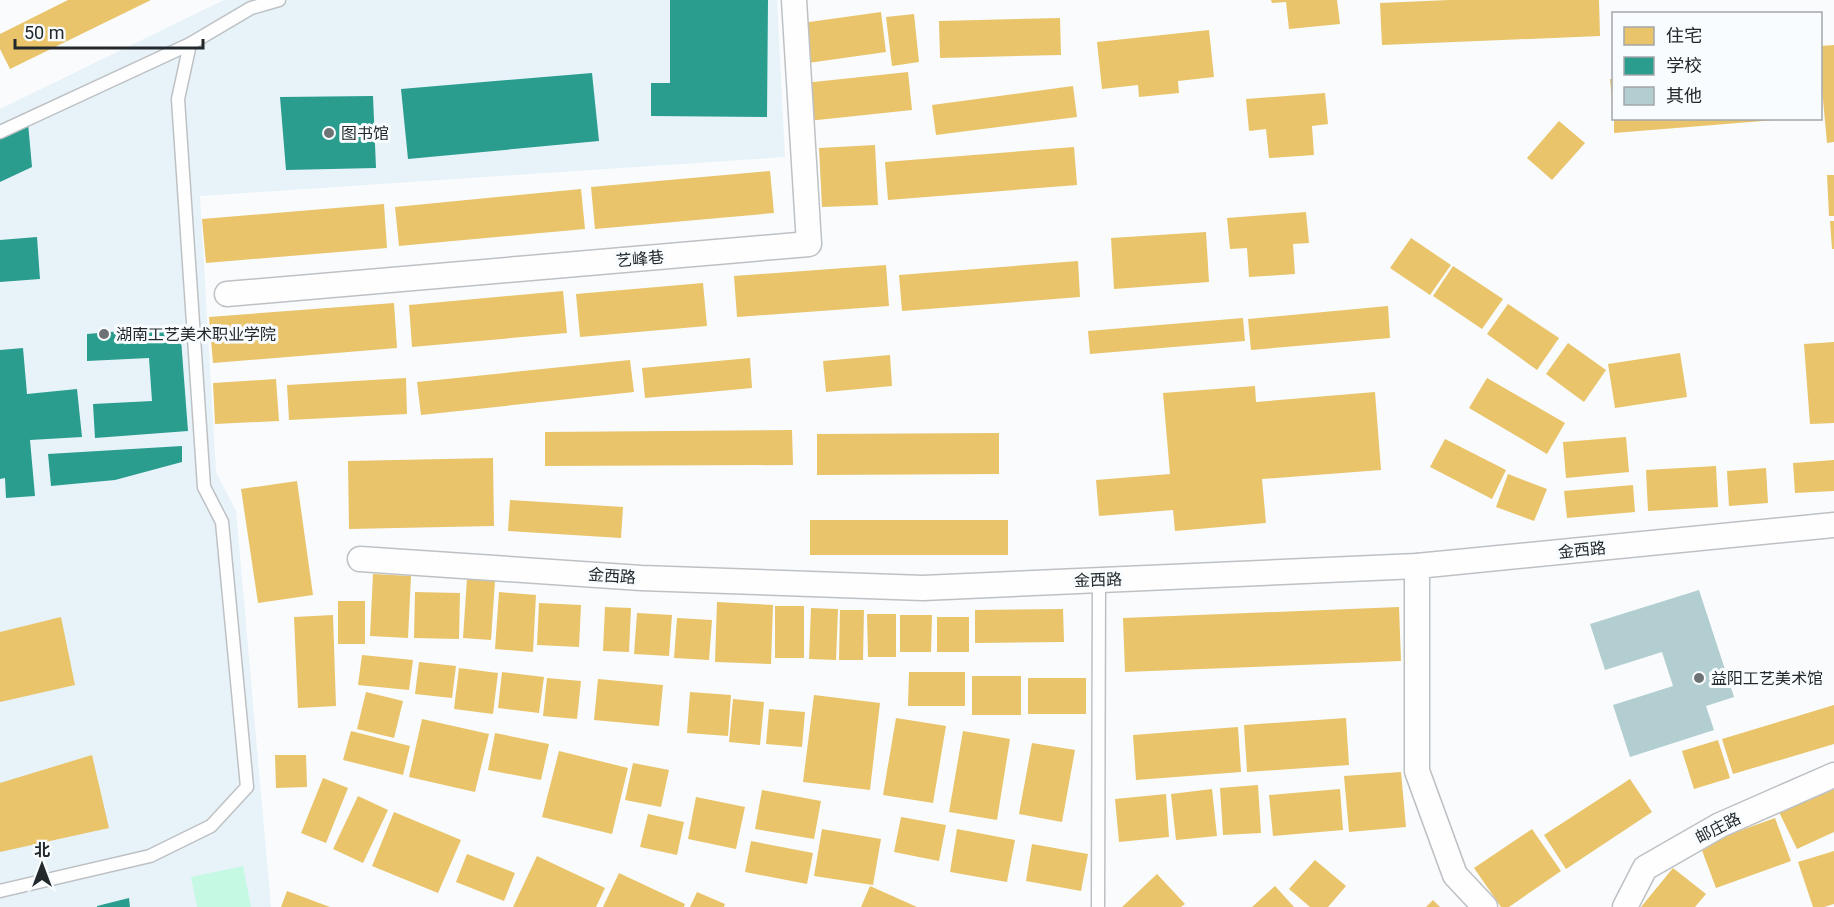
<svg xmlns="http://www.w3.org/2000/svg" width="1834" height="907" font-family="Roboto,'Noto Sans SC',sans-serif">
<rect width="100%" height="100%" fill="#f9fbfd"/>
<path fill="#e7f3f9" d="M224,0H777L785,157L200,196L216,472L236,511L271,907H0V109Z"/>
<path fill="#c5f9e3" d="M243,866L251,907H197L191,877Z"/>
<g fill="#e9c46a">
<path d="M68,0H151L10,69L0,49V34Z"/>
<path d="M1271,0H1337L1340,24L1289,29L1286,2L1272,3Z"/>
<path d="M1449,0H1599L1600,36L1382,45L1380,3Z"/>
<path d="M881,12L886,52L808,63L802,23Z"/>
<path d="M914,14L919,62L892,66L886,17Z"/>
<path d="M1060,18L1061,55L940,58L939,21Z"/>
<path d="M1209,30L1214,77L1178,81L1179,93L1139,97L1138,85L1102,89L1097,42Z"/>
<path d="M1834,45V142L1827,143L1820,67V46Z"/>
<path d="M908,72L912,110L808,121L804,83Z"/>
<path d="M1610,79H1614V100L1612,101Z"/>
<path d="M1073,86L1077,117L936,135L932,105Z"/>
<path d="M1325,93L1328,124L1312,126L1314,155L1269,158L1266,129L1249,131L1246,99Z"/>
<path d="M1614,118H1775V120L1614,133Z"/>
<path d="M1559,121L1585,143L1552,180L1527,158Z"/>
<path d="M875,145L878,205L822,207L819,148Z"/>
<path d="M1074,147L1077,185L888,200L885,162Z"/>
<path d="M770,171L774,213L595,229L591,187Z"/>
<path d="M1827,175H1834V216H1829Z"/>
<path d="M581,189L585,229L399,246L395,207Z"/>
<path d="M384,204L387,248L206,263L202,219Z"/>
<path d="M1306,212L1309,243L1293,244L1295,274L1249,277L1247,248L1230,249L1227,218Z"/>
<path d="M1830,221H1834V249H1832Z"/>
<path d="M1206,232L1209,282L1114,289L1111,238Z"/>
<path d="M1411,238L1451,265L1430,295L1390,268Z"/>
<path d="M1078,261L1080,297L902,311L899,275Z"/>
<path d="M886,265L889,306L737,317L734,276Z"/>
<path d="M1453,266L1503,299L1482,329L1433,296Z"/>
<path d="M703,283L707,326L580,337L576,294Z"/>
<path d="M563,291L567,333L412,347L409,305Z"/>
<path d="M394,303L397,348L213,363L209,317Z"/>
<path d="M1508,304L1559,338L1537,370L1487,334Z"/>
<path d="M1388,306L1390,338L1251,350L1248,319Z"/>
<path d="M1243,318L1245,341L1090,354L1088,331Z"/>
<path d="M1834,342V423L1810,424L1804,344Z"/>
<path d="M1568,343L1606,370L1584,402L1546,374Z"/>
<path d="M1680,353L1687,397L1615,408L1608,364Z"/>
<path d="M890,355L892,386L826,392L823,361Z"/>
<path d="M750,358L752,388L645,398L642,368Z"/>
<path d="M630,360L634,392L421,415L417,382Z"/>
<path d="M406,378L407,414L289,420L287,385Z"/>
<path d="M1487,378L1565,423L1547,454L1469,408Z"/>
<path d="M276,379L279,421L215,424L213,383Z"/>
<path d="M1255,386L1256,402L1375,392L1381,470L1262,479L1266,523L1175,531L1173,510L1099,516L1096,480L1170,474L1163,393Z"/>
<path d="M792,430L793,465L545,466V432Z"/>
<path d="M999,433V474L817,475V434Z"/>
<path d="M1626,437L1629,472L1566,478L1563,442Z"/>
<path d="M1445,439L1506,470L1492,499L1430,467Z"/>
<path d="M493,458L494,526L349,529L348,461Z"/>
<path d="M1834,460V491L1795,493L1793,463Z"/>
<path d="M1716,466L1718,507L1648,511L1646,470Z"/>
<path d="M1766,468L1768,503L1729,506L1727,471Z"/>
<path d="M1508,474L1547,489L1534,521L1496,507Z"/>
<path d="M297,481L313,595L258,603L241,489Z"/>
<path d="M1633,485L1635,512L1567,518L1564,491Z"/>
<path d="M510,500L623,507L621,538L508,531Z"/>
<rect x="810" y="520" width="198" height="35"/>
<path d="M373,574L411,576L408,638L370,636Z"/>
<path d="M467,579L495,581L491,640L463,638Z"/>
<path d="M415,592L460,593L459,639L414,638Z"/>
<path d="M499,592L536,595L533,652L495,649Z"/>
<rect x="338" y="601" width="27" height="43"/>
<path d="M717,602L773,605L771,664L715,662Z"/>
<path d="M539,603L581,605L579,647L537,645Z"/>
<rect x="775" y="606" width="29" height="52"/>
<path d="M605,607L631,608L629,652L603,651Z"/>
<path d="M1399,607L1401,661L1125,672L1123,618Z"/>
<path d="M811,608L838,609L836,660L809,659Z"/>
<path d="M1063,609L1064,642L975,643V610Z"/>
<path d="M840,610H864L863,660H839Z"/>
<path d="M637,613L672,615L669,656L634,654Z"/>
<path d="M867,614H896V657H868Z"/>
<path d="M333,615L336,706L298,708L294,617Z"/>
<path d="M900,615H932L931,652H900Z"/>
<path d="M61,617L75,685L0,702V632Z"/>
<rect x="937" y="617" width="32" height="35"/>
<path d="M677,618L712,620L709,660L674,658Z"/>
<path d="M362,655L413,660L409,690L358,685Z"/>
<path d="M419,662L456,666L452,698L415,694Z"/>
<path d="M459,668L498,673L493,714L454,709Z"/>
<path d="M502,672L544,677L539,713L498,708Z"/>
<path d="M909,672H965V706H908Z"/>
<rect x="972" y="676" width="49" height="39"/>
<path d="M547,678L581,681L577,719L543,716Z"/>
<rect x="1028" y="678" width="58" height="36"/>
<path d="M598,679L663,685L659,726L594,720Z"/>
<path d="M366,692L403,701L394,738L357,729Z"/>
<path d="M690,692L731,695L728,736L687,733Z"/>
<path d="M814,695L880,703L870,790L803,782Z"/>
<path d="M733,699L764,702L760,745L729,742Z"/>
<path d="M1834,705V744L1733,774L1722,739Z"/>
<path d="M769,709L805,712L802,747L766,744Z"/>
<path d="M896,718L946,726L933,803L883,795Z"/>
<path d="M1346,718L1349,765L1247,772L1244,725Z"/>
<path d="M422,719L489,734L475,792L409,777Z"/>
<path d="M1238,727L1241,772L1136,780L1133,735Z"/>
<path d="M351,731L410,746L403,775L343,760Z"/>
<path d="M963,731L1010,739L997,820L949,812Z"/>
<path d="M495,733L549,744L541,780L488,770Z"/>
<path d="M1718,740L1730,778L1694,789L1682,751Z"/>
<path d="M1032,743L1075,750L1062,822L1019,814Z"/>
<path d="M559,751L628,768L612,834L542,817Z"/>
<path d="M92,755L109,828L0,852V783Z"/>
<path d="M275,755H306L307,787L276,788Z"/>
<path d="M633,763L669,770L661,807L625,800Z"/>
<path d="M1401,772L1406,827L1349,832L1344,776Z"/>
<path d="M323,778L348,788L326,843L301,833Z"/>
<path d="M1630,779L1652,812L1566,869L1544,835Z"/>
<path d="M1834,781V832L1797,849L1777,808Z"/>
<path d="M1258,785L1261,833L1223,835L1220,788Z"/>
<path d="M1212,789L1217,836L1176,840L1171,794Z"/>
<path d="M1340,789L1343,830L1273,836L1269,795Z"/>
<path d="M762,790L821,801L814,839L755,829Z"/>
<path d="M1166,794L1169,837L1119,842L1115,799Z"/>
<path d="M358,796L388,810L363,863L333,849Z"/>
<path d="M696,797L745,807L736,849L688,839Z"/>
<path d="M394,812L461,840L438,893L372,866Z"/>
<path d="M648,814L684,822L677,855L640,847Z"/>
<path d="M901,817L946,825L939,861L894,852Z"/>
<path d="M1775,818L1791,861L1716,888L1700,845Z"/>
<path d="M822,829L881,839L873,885L814,876Z"/>
<path d="M957,829L1015,840L1007,882L950,872Z"/>
<path d="M1532,829L1561,871L1509,907H1501L1474,868Z"/>
<path d="M751,841L813,853L807,884L745,872Z"/>
<path d="M1032,844L1088,854L1081,891L1026,881Z"/>
<path d="M1834,851V904L1824,907H1813L1798,862Z"/>
<path d="M467,854L515,873L504,901L456,882Z"/>
<path d="M537,856L605,888L596,907H513Z"/>
<path d="M1315,860L1346,886L1328,907H1310L1289,889Z"/>
<path d="M1673,868L1706,894L1695,907H1641Z"/>
<path d="M619,873L685,904L684,907H603Z"/>
<path d="M1157,874L1185,904L1181,907H1122Z"/>
<path d="M870,886L917,907H861Z"/>
<path d="M1275,886L1294,907H1252Z"/>
<path d="M287,891L330,907H281Z"/>
<path d="M697,892L725,904L724,907H690Z"/>
<path d="M1433,900L1440,907H1426Z"/>
</g>
<g fill="#2a9d8f">
<path d="M670,0H768L767,117L651,116V83H670Z"/>
<path d="M592,73L599,141L408,159L401,89Z"/>
<path d="M373,96L376,168L286,170L280,97Z"/>
<path d="M28,123L32,167L0,182V137Z"/>
<path d="M37,237L40,279L0,282V240Z"/>
<path d="M180,326L188,431L95,438L93,404L152,401L149,358L87,361V334Z"/>
<path d="M23,348L27,394L77,389L82,437L30,440L35,496L6,498L5,478L0,479V350Z"/>
<path d="M182,446V462L115,480L51,486L48,454Z"/>
<path d="M129,898L130,907H97V906Z"/>
</g>
<path fill="#b2ced0" d="M1699,590L1734,697L1706,706L1714,730L1630,757L1613,705L1673,686L1662,652L1605,670L1590,624Z"/>
<g fill="none" stroke-linecap="round" stroke-linejoin="round">
<defs>
<g id="service">
<path d="M0,132L190,44"/>
<path d="M0,891L150,856L211,826L247,787L222,522L204,487L178,99L190,44L251,8L279,0"/>
<path d="M1098,907L1099,580"/>
</g>
<g id="minor">
<path d="M227,294L809,244L794,0"/>
<path d="M360,559L641,578L923,588L1417,566L1834,525"/>
<path d="M1417,566V771L1455,875L1485,907"/>
<path d="M1625,907L1645,868L1720,825L1834,775"/>
</g>
</defs>
<use href="#service" stroke="#bec1c4" stroke-width="15"/>
<use href="#minor" stroke="#bec1c4" stroke-width="27"/>
<use href="#service" stroke="#fefeff" stroke-width="12"/>
<use href="#minor" stroke="#fefeff" stroke-width="24"/>
</g>
<g fill="#6d7274" stroke="#f8fcfe" stroke-width="2">
<circle cx="329" cy="133" r="6"/>
<circle cx="104" cy="334" r="6"/>
<circle cx="1699" cy="678" r="6"/>
</g>
<g text-anchor="middle" dominant-baseline="central" stroke-width="6" stroke-linejoin="round" paint-order="stroke">
<g font-size="16" fill="#22282b" stroke="#f8fcfe" text-anchor="start">
<text x="341" y="133">图书馆</text>
<text x="116" y="334">湖南工艺美术职业学院</text>
<text x="1711" y="678">益阳工艺美术馆</text>
</g>
<g font-size="16" fill="#22282b" stroke="#f8fcfe">
<text transform="translate(640 259) rotate(-5)">艺峰巷</text>
<text transform="translate(1582 550) rotate(-6)">金西路</text>
<text transform="translate(612 576) rotate(4)">金西路</text>
<text transform="translate(1098 580) rotate(-2)">金西路</text>
<text transform="translate(1718 828) rotate(-27)">邮庄路</text>
</g>
</g>
<rect x="1612" y="12" width="210" height="108" fill="#f8fcfe" stroke="#a2a7aa" stroke-width="1.5"/>
<rect x="1624" y="27" width="30" height="18" fill="#e9c46a" stroke="#a2a7aa" stroke-width="1.5"/>
<text x="1666" y="42" font-size="18" fill="#22282b">住宅</text>
<rect x="1624" y="57" width="30" height="18" fill="#2a9d8f" stroke="#a2a7aa" stroke-width="1.5"/>
<text x="1666" y="72" font-size="18" fill="#22282b">学校</text>
<rect x="1624" y="87" width="30" height="18" fill="#b2ced0" stroke="#a2a7aa" stroke-width="1.5"/>
<text x="1666" y="102" font-size="18" fill="#22282b">其他</text>
<g transform="translate(42 865)" stroke="#f8fcfe" stroke-width="4.5" paint-order="stroke">
<path d="M0-4.5L10 22L0 15L-10 22Z" fill="#22282b"/>
<text y="-9" font-size="16" font-weight="bold" text-anchor="middle" fill="#22282b">北</text>
</g>
<path d="M15 39v9h188v-9" fill="none" stroke="#22282b" stroke-width="3"/>
<text x="24" y="39" font-size="18" fill="#22282b" stroke="#f8fcfe" stroke-width="4.5" paint-order="stroke">50 m</text>
</svg>
